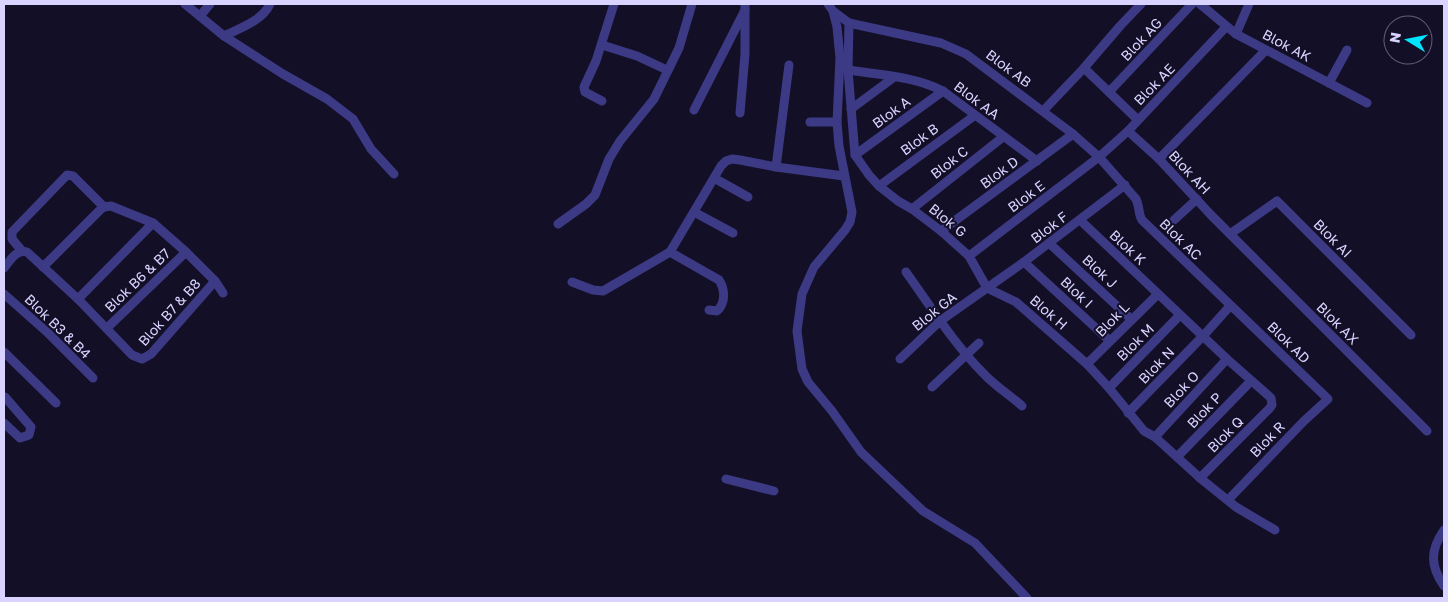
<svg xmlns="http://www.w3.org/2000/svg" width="1448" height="602" font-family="'Golos Text',sans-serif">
<rect width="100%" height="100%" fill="#130f26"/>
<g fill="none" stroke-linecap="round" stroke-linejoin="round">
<g stroke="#3d3a85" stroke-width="9">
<path d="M185,4L224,36L283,74L327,99L353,119L371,149L394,174"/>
<path d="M828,4L833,11L849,23L848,70L855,155L869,175L879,186L898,201L912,209L941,231L969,256L987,288"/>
<path d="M1200,4L1236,34L1367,103"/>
<path d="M833,11L837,27L840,58L837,122L839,146L852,212L850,222L845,230L814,267L802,294L797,331L802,369L808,382L832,411L861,452L923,511L975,543L1027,598"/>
<path d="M200,16L210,4"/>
<path d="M849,23L941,43L966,54L1073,134L1099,157L1136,199C1140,207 1138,214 1142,220L1328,399L1304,421L1228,500"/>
<path d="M1236,34L1249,4"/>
<path d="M224,36C240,28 262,21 270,4"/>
<path d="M602,45L637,56L667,70"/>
<path d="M1084,68L1138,120"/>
<path d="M848,70C880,75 914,76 943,91L1037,161"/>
<path d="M1329,83L1347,50"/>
<path d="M1109,92L1192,4"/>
<path d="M602,101L585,92L584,87L596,61L614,4"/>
<path d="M851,109L893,78"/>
<path d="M694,110L745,10"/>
<path d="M1043,111L1084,68L1120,26L1141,4"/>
<path d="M740,113L745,54V4"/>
<path d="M810,122H837"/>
<path d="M1128,131L1159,159L1211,215L1427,431"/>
<path d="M855,155L943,91"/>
<path d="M1159,159L1266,50"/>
<path d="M776,167L789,65"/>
<path d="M714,178L748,197"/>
<path d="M879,186L974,116"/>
<path d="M912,209L1003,137"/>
<path d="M694,212L733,233"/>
<path d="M1080,220L1227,359L1271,398L1272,405L1269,409L1200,478"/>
<path d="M1174,220L1197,199"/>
<path d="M558,224L586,204L595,195L609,159L620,141L654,99L679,48L692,4"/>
<path d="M941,231L1073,134"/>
<path d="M1230,234L1277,201L1411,335"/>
<path d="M1049,243L1131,319"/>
<path d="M22,251L12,239V232L67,175L73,176L104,207"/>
<path d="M969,256L1099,157L1128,131L1226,27"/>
<path d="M1024,262L1110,341"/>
<path d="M43,267L100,210L104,207L111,206L153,223L186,252L215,281L223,293"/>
<path d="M4,268C10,261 16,249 27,252L78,299L132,355L142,359L151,354L215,281"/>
<path d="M906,272C931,307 954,344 984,374C995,386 1010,395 1022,406"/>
<path d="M572,282L593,290L603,291L670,252"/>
<path d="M987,288L1016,302L1087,364L1109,388L1144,431L1155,437L1200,478L1236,507L1275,530"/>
<path d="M4,294L48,333L93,378"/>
<path d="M78,299L153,223"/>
<path d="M709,310L717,311C726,303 725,289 719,280L670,252L721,166L726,161L732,159L740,160L776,167L844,176"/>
<path d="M107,328L186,252"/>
<path d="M4,352L56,403"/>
<path d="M900,359L940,321L1024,262L1125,185"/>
<path d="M1087,364L1158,294"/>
<path d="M932,387L979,343"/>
<path d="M1109,388L1180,315"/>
<path d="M1128,413L1204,335L1230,306"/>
<path d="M4,423L20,438L29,435L31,427L5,397"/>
<path d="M1155,437L1227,359"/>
<path d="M1177,457L1251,381"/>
<path d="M726,479L774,491"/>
<path d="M1444,530C1430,550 1430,566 1444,586"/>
</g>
</g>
<g text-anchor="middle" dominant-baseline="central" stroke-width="4" stroke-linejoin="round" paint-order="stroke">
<g font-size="14" fill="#d9d4ff" stroke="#130f26">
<text transform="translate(1141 39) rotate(-47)">Blok AG</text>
<text transform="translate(1287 45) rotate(28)">Blok AK</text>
<text transform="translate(1009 68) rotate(37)">Blok AB</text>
<text transform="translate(1154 84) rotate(-46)">Blok AE</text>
<text transform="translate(977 100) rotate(37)">Blok AA</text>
<text transform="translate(891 112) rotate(-36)">Blok A</text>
<text transform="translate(919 139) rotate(-36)">Blok B</text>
<text transform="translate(949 162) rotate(-38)">Blok C</text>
<text transform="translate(999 172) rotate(-36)">Blok D</text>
<text transform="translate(1190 172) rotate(47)">Blok AH</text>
<text transform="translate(1026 196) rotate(-37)">Blok E</text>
<text transform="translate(948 220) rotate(39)">Blok G</text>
<text transform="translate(1049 227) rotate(-37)">Blok F</text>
<text transform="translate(1333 238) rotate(45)">Blok AI</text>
<text transform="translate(1181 239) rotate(44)">Blok AC</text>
<text transform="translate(1128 247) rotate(43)">Blok K</text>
<text transform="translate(1100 271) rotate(43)">Blok J</text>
<text transform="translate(137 280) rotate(-44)">Blok B6 &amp; B7</text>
<text transform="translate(1077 292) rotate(43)">Blok I</text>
<text transform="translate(934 311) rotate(-39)">Blok GA</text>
<text transform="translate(169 312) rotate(-48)">Blok B7 &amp; B8</text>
<text transform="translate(1049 312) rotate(41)">Blok H</text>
<text transform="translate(1112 319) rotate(-46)">Blok L</text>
<text transform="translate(1338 323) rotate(45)">Blok AX</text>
<text transform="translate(58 326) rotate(44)">Blok B3 &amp; B4</text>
<text transform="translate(1135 342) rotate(-45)">Blok M</text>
<text transform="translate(1289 342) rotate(44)">Blok AD</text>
<text transform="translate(1156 365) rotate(-46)">Blok N</text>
<text transform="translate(1181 389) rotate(-47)">Blok O</text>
<text transform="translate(1204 410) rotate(-46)">Blok P</text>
<text transform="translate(1225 434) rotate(-45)">Blok Q</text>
<text transform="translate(1267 439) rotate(-46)">Blok R</text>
</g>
</g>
<rect width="1448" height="602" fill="none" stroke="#d9d4ff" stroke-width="10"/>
<g transform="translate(1408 40) rotate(280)"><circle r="24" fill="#130f26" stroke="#625e7d"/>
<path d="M0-4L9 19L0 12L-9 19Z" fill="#00e5ff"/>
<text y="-8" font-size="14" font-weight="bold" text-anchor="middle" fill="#d9d4ff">N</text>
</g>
</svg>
